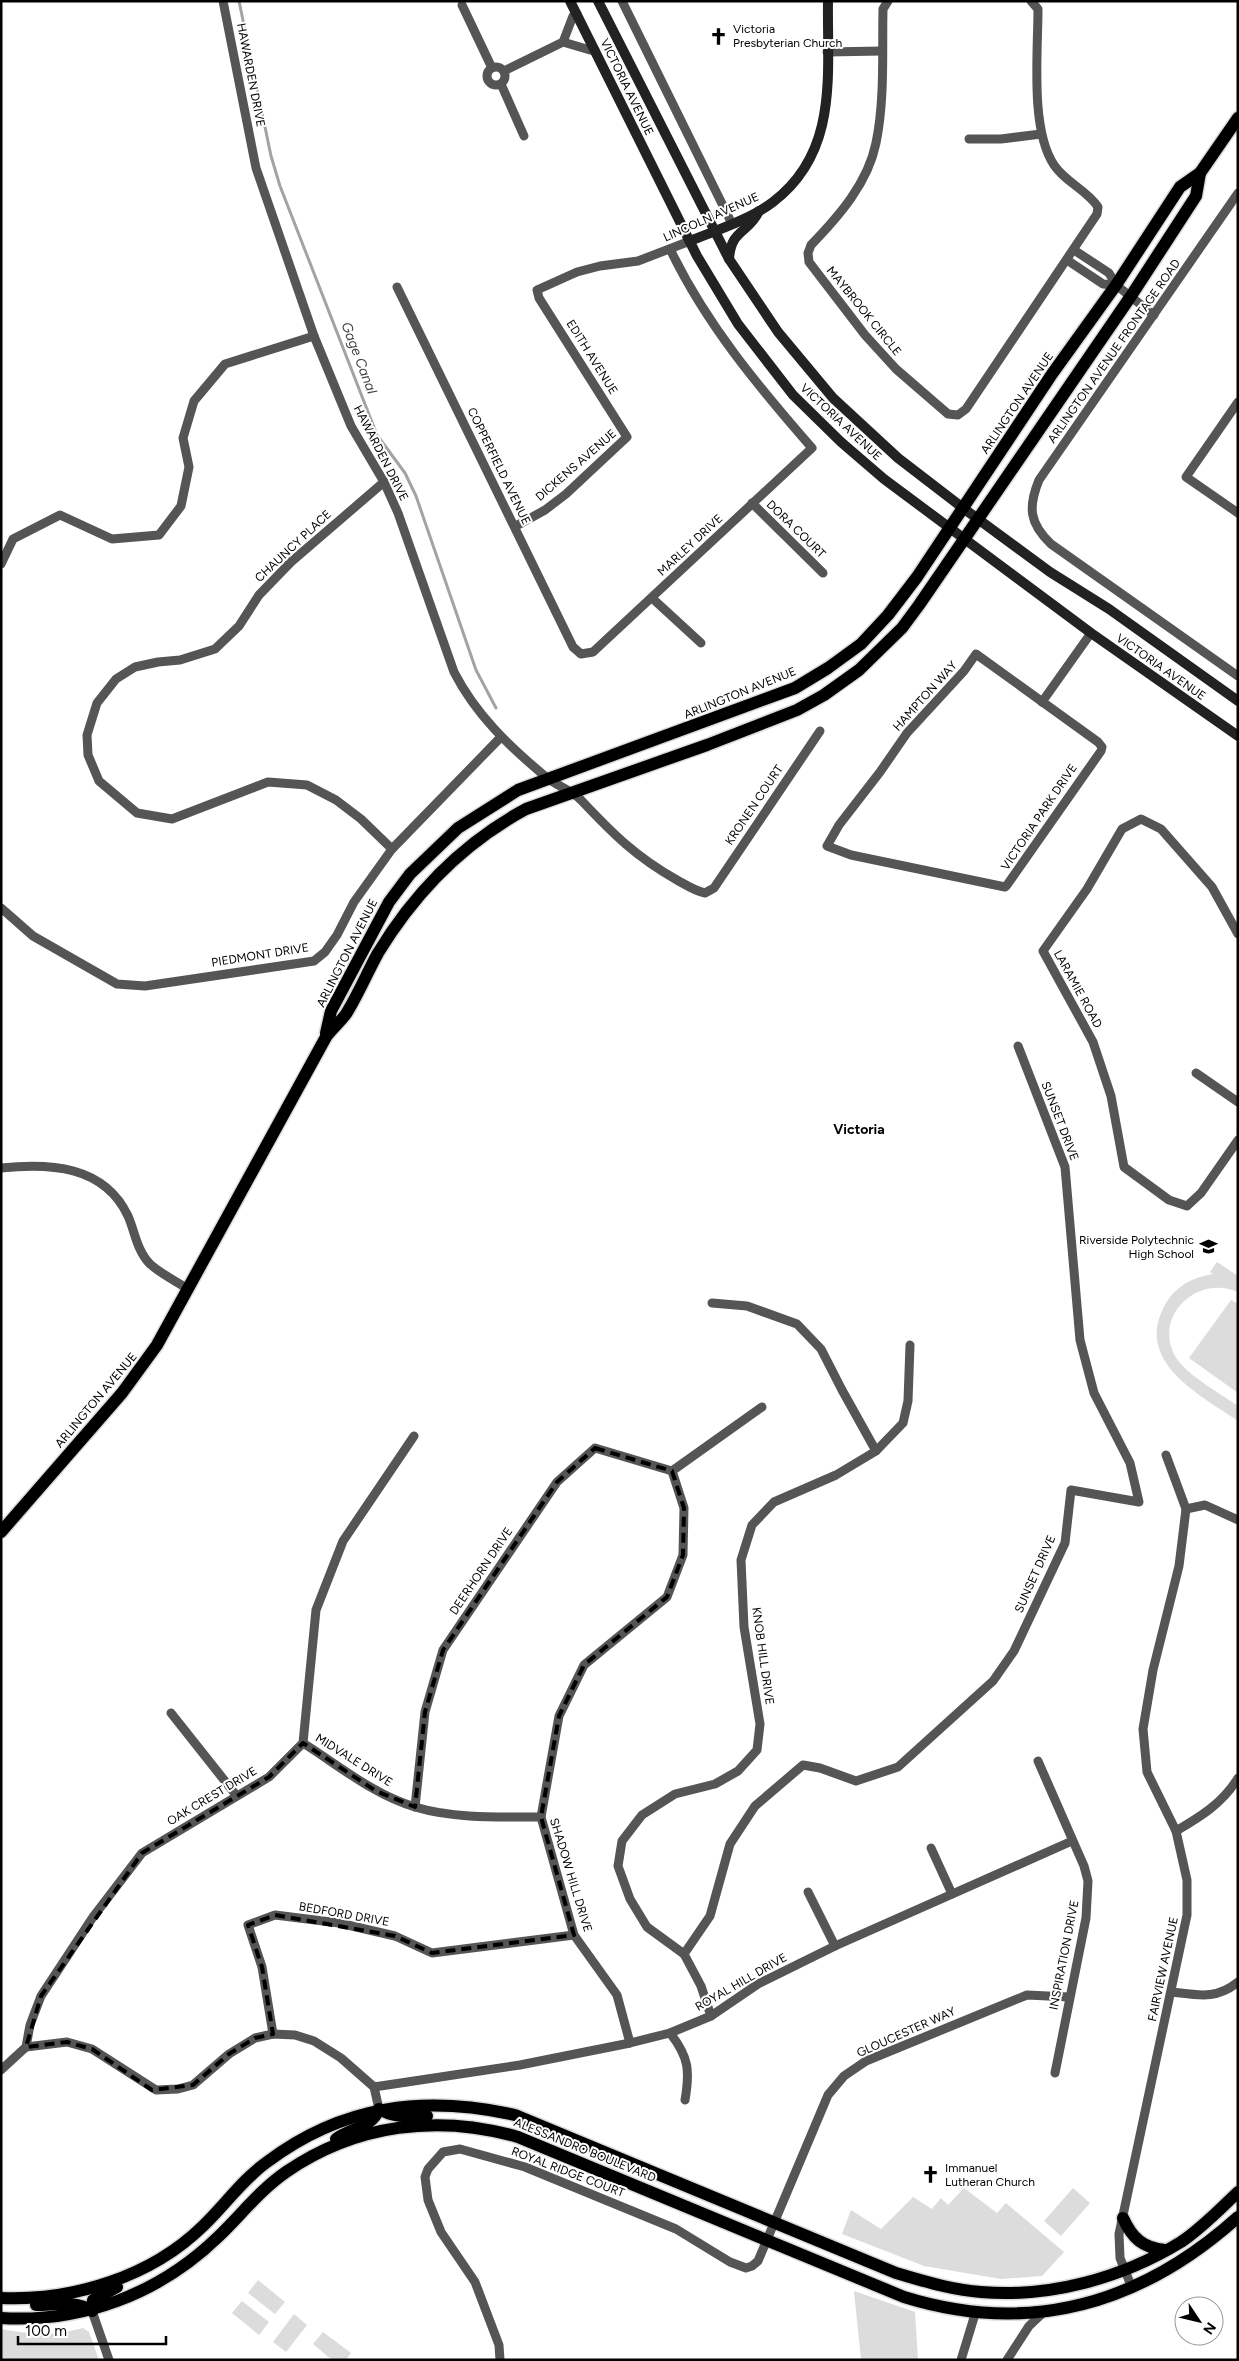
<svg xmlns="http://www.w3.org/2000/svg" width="1239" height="2361" font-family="Figtree,sans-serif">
<rect width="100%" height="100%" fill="#fff"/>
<g fill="#dcdcdc">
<path d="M1217,1262L1238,1276V1292C1198,1274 1153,1315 1175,1356C1186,1375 1220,1393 1238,1406V1421C1199,1394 1132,1361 1166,1303C1176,1286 1193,1277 1213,1274L1210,1272Z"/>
<path d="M1231,1300L1238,1304V1393L1189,1358Z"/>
<path d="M964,2188L997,2213L1006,2203L1064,2252L1042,2276L1001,2279L924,2266L842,2234L851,2210L881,2229L913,2197L932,2209L941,2198L948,2205Z"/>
<path d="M1073,2188L1090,2203L1061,2236L1044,2221Z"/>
<path d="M258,2280L285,2302L275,2314L248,2293Z"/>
<path d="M854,2291L915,2312L918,2360H861Z"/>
<path d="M242,2301L269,2322L259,2335L232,2313Z"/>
<path d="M294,2314L307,2325L286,2352L273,2342Z"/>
<path d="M83,2328L89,2332L99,2360H1V2329C34,2335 51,2336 83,2328Z"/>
<path d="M323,2332L351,2353L346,2360H332L313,2344Z"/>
</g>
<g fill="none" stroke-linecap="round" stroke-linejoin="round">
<path stroke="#a3a3a3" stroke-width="3" d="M239,1L271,156L280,186L377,435L405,473L416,496L476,670L496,708"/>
<defs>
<g id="primary">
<path d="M326,1033L331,1011L389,902L410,874L458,828L518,790L795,688L828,668L861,644L888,615L917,577L1052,374L1116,285L1180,187L1200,173L1238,118"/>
<path d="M1,1532L122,1393L157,1345L326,1037C332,1029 340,1022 346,1014C358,995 367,973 378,953C415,892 463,843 526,809L707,745L797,710L824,695L859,670L902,628L919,605L1131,296L1196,196L1200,173"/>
<path d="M381,2110C397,2119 411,2115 427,2116"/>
<path d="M336,2139C351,2128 372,2128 379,2109"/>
<path d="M1123,2218C1132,2238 1143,2248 1165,2250"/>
<path d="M1,2298C73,2301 151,2277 203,2226C225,2205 242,2180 267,2162C343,2105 424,2095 515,2115L896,2273C924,2281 952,2290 981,2292C1050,2298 1122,2278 1181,2242C1202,2228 1220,2209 1238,2192"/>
<path d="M36,2305C56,2305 75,2300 92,2311"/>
<path d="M92,2311L93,2300L117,2287"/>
<path d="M1,2318C82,2323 159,2294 218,2237C241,2215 260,2190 286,2172C356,2124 438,2114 518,2137L904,2297C1030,2336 1141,2304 1238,2217"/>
</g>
</defs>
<use href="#primary" stroke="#dbdbdb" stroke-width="15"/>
<g stroke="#555" stroke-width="9">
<path d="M223,1L256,168L314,336L351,426L384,482L398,513L454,672C476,715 509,746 546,777C557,786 571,790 581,800C613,834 636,857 677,880C686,885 695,891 705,893L714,888L820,731"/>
<path d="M622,1L732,224"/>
<path d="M888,1L883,9C882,53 885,99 876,143C868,183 839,216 811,245L808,253L809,262L865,335L896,369L948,414L958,415L966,409L1097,214L1098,207C1087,190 1065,182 1054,165C1030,129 1038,52 1038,9L1031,1"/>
<path d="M462,5L492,68"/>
<path d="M563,42L590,50H595"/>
<path d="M827,52L882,51"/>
<circle cx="496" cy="76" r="9"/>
<path d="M504,71L563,42L573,16L577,14"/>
<path d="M501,84L524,136"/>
<path d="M969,139H1001L1041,134"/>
<path d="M1238,193L1039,480C1028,507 1029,523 1051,544L1238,676"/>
<path d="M1074,250L1109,273L1116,285L1154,315"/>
<path d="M1067,260L1103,284L1116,285"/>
<path d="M397,287L573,647L581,654L593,652L812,448C758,386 706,324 670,249"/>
<path d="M1238,402L1186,477L1238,513"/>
<path d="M384,482L291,562L259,595L239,626L215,649L180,660L158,662L135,667L116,679L97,703L87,735L88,755L99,781L137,813L172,819L268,782L307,785L336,800L361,819L392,849"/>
<path d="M752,503L823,573"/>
<path d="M516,526L545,510L566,494L627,437L539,298L537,290L577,272L600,266L638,261L690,241"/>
<path d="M1,564L13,539L60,515L112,539L159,535L181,506L189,467L183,438L194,401L225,364L314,336"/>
<path d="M652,598L701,643"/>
<path d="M976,654L1098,742L1102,747L1101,751L1007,885L1005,887L851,855L827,846L839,825L880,772L907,733L964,671Z"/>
<path d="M1042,702L1091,633"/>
<path d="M1,908L33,936L117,984L145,986L314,961L325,952L337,935L354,902L392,849L501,737"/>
<path d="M1238,934L1212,887L1161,829L1141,819L1122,829L1087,889L1043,951L1093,1042L1111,1096L1124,1167L1169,1200L1187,1206L1201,1193L1238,1140"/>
<path d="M1196,1073L1238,1102"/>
<path d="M1,1168C49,1163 104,1165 128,1216C135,1232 137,1251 150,1264C161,1274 176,1281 188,1289"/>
<path d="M876,1451L903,1423L908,1401L910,1345"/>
<path d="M1186,1509L1205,1505L1238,1520"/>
<path d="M171,1713L236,1795"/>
<path d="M303,1743C338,1765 374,1795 415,1807C455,1819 499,1817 541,1817"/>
<path d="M1038,1761L1084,1866L1088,1881L1086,1918L1055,2073"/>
<path d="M415,1807L425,1712L443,1650L557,1482L595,1448L672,1471"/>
<path d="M1176,1831C1200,1817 1223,1803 1238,1778"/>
<path d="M931,1848L952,1894"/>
<path d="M808,1892L835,1946"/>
<path d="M684,1954L647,1927L630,1899L618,1866L622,1841L642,1815L675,1794L715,1784L738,1771L757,1750L760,1724L744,1627L741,1560L752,1525L774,1502L836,1475L876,1451L842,1390L821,1349L797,1324L747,1306L712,1303"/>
<path d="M1172,1992C1198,1995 1216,2000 1238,1982"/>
<path d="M711,2016L701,1986L684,1954L710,1916L730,1844L755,1806L803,1765L820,1768L856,1781L898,1767L993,1681L1014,1651L1065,1543L1071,1490L1139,1502L1130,1463L1094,1393L1080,1340L1065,1167L1018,1046"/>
<path d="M670,2033C689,2057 690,2071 685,2100"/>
<path d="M273,2034L262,1967L248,1925L275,1915L339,1923L395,1936L432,1953L574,1935"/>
<path d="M630,2043L617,1995L574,1935L541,1817L559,1716L584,1665L667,1597L683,1555L684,1508L672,1471L762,1407"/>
<path d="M26,2047L67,2042L92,2049L156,2090L178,2089L193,2085L229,2054L255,2038L273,2034L295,2035L314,2041L341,2058L374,2087L379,2109"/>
<path d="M1,2070L26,2047L30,2025L41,1996L93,1917L142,1853L269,1777L303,1743L316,1610L343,1541L414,1436"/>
<path d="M374,2087L520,2065L630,2043L670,2033L711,2016L758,1984L835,1946L1072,1841"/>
<path d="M1132,2288L1120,2258L1119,2234L1187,1915V1880L1176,1831L1147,1772L1143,1729L1153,1670L1179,1566L1186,1509L1166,1455"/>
<path d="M92,2311L109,2360"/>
<path d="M500,2360L499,2345L475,2282L441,2232L428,2200L425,2177L428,2169L443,2152L460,2149L525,2167L676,2229L730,2262L746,2268L752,2266L758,2261L828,2095L844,2076L866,2061L1027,1995L1069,1997"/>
<path d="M961,2360L976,2311"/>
<path d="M1007,2360L1029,2326L1045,2311"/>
</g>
<g stroke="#222" stroke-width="10">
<path d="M570,1L697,256L738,324L793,395L841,442L884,479L1091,633L1238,736"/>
<path d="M598,1L729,259L778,332L833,398L898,458L963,508L1050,572L1109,609L1238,701"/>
<path d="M690,241C717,230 749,220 773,202C839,152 827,75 828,1"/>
<path d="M729,259C731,229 748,234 759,211"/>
</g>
<use href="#primary" stroke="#000" stroke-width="12"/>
</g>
<path fill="none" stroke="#000" stroke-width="4" stroke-dasharray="10 6" stroke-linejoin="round" d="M595,1448L672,1471L684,1508L683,1555L667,1597L584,1665L559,1716L541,1817L574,1935L432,1953L395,1936L275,1915L248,1925L262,1967L273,2034L255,2038L229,2054L193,2085L152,2090L92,2049L67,2042L26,2047L41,1996L142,1853L269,1777L303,1743L376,1791L415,1807L425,1712L443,1650L557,1482Z"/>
<defs>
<symbol id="church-bare" viewBox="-9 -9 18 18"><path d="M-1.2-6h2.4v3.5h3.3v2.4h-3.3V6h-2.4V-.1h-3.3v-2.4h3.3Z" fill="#000" stroke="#fff" stroke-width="2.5" paint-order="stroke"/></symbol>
<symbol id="school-bare" viewBox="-9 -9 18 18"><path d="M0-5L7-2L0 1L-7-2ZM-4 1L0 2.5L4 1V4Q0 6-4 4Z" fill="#000" stroke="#fff" stroke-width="2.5" paint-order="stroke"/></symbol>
</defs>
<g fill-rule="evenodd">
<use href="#church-bare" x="706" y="24" width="25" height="25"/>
<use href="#school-bare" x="1196" y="1234" width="25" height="25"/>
<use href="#church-bare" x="918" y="2162" width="25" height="25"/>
</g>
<g text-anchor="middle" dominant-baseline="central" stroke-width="4" stroke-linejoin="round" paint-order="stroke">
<g font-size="12" fill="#000" stroke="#fff" text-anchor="start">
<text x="733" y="29">Victoria<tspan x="733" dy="14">Presbyterian Church</tspan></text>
<text x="1194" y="1240" text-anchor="end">Riverside Polytechnic<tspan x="1194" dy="14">High School</tspan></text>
<text x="945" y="2168">Immanuel<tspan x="945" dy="14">Lutheran Church</tspan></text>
</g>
<g font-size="12" fill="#000" stroke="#fff">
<text transform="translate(251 75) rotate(79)">HAWARDEN DRIVE</text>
<text transform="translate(627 87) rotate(64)">VICTORIA AVENUE</text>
<text transform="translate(711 217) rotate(-24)">LINCOLN AVENUE</text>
<text transform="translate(864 311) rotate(51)">MAYBROOK CIRCLE</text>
<text transform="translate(1114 351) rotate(-55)">ARLINGTON AVENUE FRONTAGE ROAD</text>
<text transform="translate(592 357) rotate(58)">EDITH AVENUE</text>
<text transform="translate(1017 403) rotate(-56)">ARLINGTON AVENUE</text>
<text transform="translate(841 422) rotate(43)">VICTORIA AVENUE</text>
<text transform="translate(381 453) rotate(63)">HAWARDEN DRIVE</text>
<text transform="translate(576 465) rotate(-41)">DICKENS AVENUE</text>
<text transform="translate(499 466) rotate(64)">COPPERFIELD AVENUE</text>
<text transform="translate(796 529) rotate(44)">DORA COURT</text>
<text transform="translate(690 545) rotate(-43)">MARLEY DRIVE</text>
<text transform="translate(293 546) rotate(-43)">CHAUNCY PLACE</text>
<text transform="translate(1161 667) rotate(35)">VICTORIA AVENUE</text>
<text transform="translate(740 693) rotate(-22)">ARLINGTON AVENUE</text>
<text transform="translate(925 696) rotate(-48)">HAMPTON WAY</text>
<text transform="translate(754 805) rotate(-56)">KRONEN COURT</text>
<text transform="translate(1039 817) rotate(-56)">VICTORIA PARK DRIVE</text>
<text transform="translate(347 953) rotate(-63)">ARLINGTON AVENUE</text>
<text transform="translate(260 955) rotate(-9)">PIEDMONT DRIVE</text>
<text transform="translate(1078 989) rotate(61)">LARAMIE ROAD</text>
<text transform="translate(1060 1121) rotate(69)">SUNSET DRIVE</text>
<text transform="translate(96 1400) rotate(-50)">ARLINGTON AVENUE</text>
<text transform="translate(481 1571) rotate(-56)">DEERHORN DRIVE</text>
<text transform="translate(1035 1574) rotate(-66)">SUNSET DRIVE</text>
<text transform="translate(763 1656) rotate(82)">KNOB HILL DRIVE</text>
<text transform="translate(354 1760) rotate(32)">MIDVALE DRIVE</text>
<text transform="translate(212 1796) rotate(-31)">OAK CREST DRIVE</text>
<text transform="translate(571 1875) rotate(73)">SHADOW HILL DRIVE</text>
<text transform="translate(344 1914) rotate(10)">BEDFORD DRIVE</text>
<text transform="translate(1064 1955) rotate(-79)">INSPIRATION DRIVE</text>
<text transform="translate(1163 1969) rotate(-78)">FAIRVIEW AVENUE</text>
<text transform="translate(741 1982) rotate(-30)">ROYAL HILL DRIVE</text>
<text transform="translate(906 2032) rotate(-24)">GLOUCESTER WAY</text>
<text transform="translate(585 2150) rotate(22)">ALESSANDRO BOULEVARD</text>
<text transform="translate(568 2172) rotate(21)">ROYAL RIDGE COURT</text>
</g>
<g font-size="14" font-style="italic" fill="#444" stroke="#fff">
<text transform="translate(359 358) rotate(69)">Gage Canal</text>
</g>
<g font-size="14" font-weight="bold" fill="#000" stroke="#fff">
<text x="859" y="1129">Victoria</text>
</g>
</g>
<rect width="1239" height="2361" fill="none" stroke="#000000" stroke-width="5"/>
<g transform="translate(1199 2321) rotate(125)"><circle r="24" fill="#ffffff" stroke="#999999"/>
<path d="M0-4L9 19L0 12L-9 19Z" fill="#000000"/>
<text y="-8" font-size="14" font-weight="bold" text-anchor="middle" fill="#000000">N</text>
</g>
<path d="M18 2336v8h148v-8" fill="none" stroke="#000000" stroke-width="2.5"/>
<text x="25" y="2336" font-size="15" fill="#000000" stroke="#ffffff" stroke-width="4" paint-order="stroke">100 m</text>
</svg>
